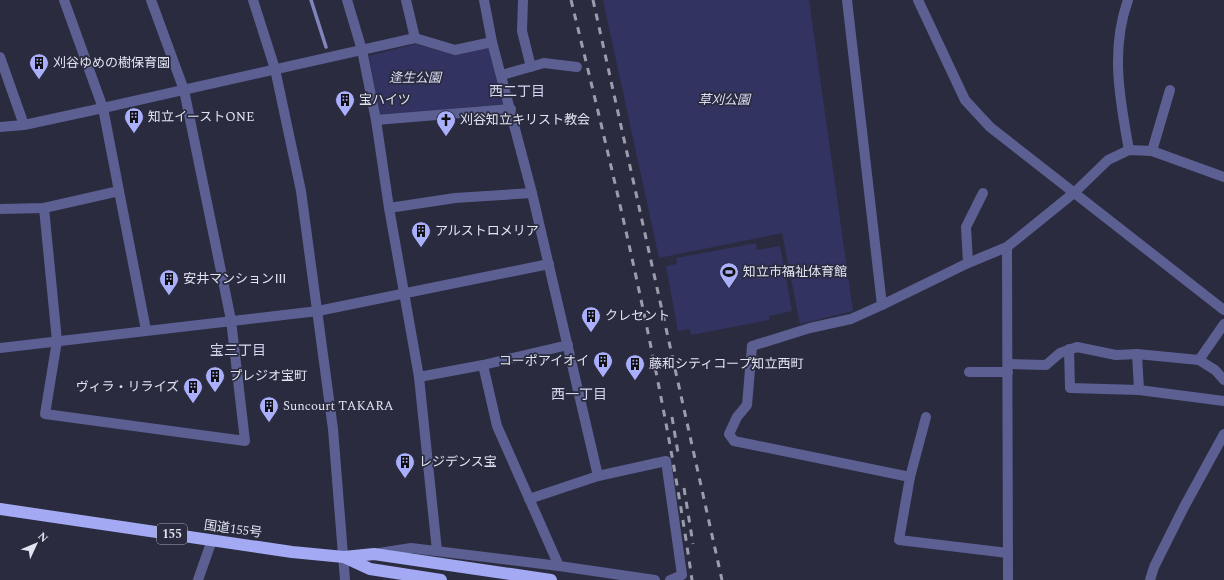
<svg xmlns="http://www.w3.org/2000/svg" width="1224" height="580" font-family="Spectral,'Noto Sans JP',serif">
<rect width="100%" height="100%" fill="#2a2b3f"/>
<g fill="#323361">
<path d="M603,0H809L853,311L800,324L782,233L659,258Z"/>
<path d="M415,44L455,55L490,47L506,104L380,115L369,56Z"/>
<path d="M756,243L757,250L780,246L792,311L769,316V320L691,335L690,329L678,331L666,266L677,264L676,258Z"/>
</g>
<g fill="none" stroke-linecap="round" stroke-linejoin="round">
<path stroke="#8183bb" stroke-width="3.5" d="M311,0L326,47"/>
<g stroke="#5c5f91" stroke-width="10">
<path d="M253,0L275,69L301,191L333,429L345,580"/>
<path d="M347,0L362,50L376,120L389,208L419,377L437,551"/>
<path d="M406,0L415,38"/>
<path d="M484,0L492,42L532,193L598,476"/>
<path d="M523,0L522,31L531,67"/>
<path d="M847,0L882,305L851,319L810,328L752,346L747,405L737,417L729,434L734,441L910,477L899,540L1008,553"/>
<path d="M918,0L965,100L990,127L1224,310"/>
<path d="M1128,0C1110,50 1120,100 1129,150"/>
<path d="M0,57L24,125"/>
<path d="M502,75L544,63L577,67"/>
<path d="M376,120L511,109"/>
<path d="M0,127L24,125L103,108L64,0"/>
<path d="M1152,151L1170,90"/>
<path d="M119,191L146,330"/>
<path d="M44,208L57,341L45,414L245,441L231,320L184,90L151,0"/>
<path d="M389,208L455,198L532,193"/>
<path d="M0,209L44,208L119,191L103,108L415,38L455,50L492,42"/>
<path d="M1007,247L1008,580"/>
<path d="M968,263L966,227L983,193"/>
<path d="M882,305L968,263L1007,247L1075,192L1108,160L1129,150L1152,151L1224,177"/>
<path d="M0,348L318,311L549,264"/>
<path d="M1069,349L1070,388L1139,390L1224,401"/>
<path d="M1137,354L1139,390"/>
<path d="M1199,360L1224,324"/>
<path d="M1008,364L1046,365L1060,353L1077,347L1116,355L1137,354L1199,360L1215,370L1224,380"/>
<path d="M483,365L497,426L559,566"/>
<path d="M969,372H1008"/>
<path d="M419,377L483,365L568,345"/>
<path d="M910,477L926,417"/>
<path d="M529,499L598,476L666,461L682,575L670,580"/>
<path d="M379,553L411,548L559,566L655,580"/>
<path d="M198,580L212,540"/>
<path d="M1150,580L1154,567L1184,507L1224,434"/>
</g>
<g stroke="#a4a9f3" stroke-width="12">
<path d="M0,509L292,552L344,557L374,554L551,580"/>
<path d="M344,557L370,569L441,580"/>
</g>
<g stroke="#9b9cac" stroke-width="3" stroke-dasharray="7 7" stroke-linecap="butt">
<path d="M571,0C618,192 664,384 692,580"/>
<path d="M593,0L722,580"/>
<path d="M672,417L678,453"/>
<path d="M684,488L693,544"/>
</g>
</g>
<defs>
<symbol id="building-pin" viewBox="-11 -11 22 30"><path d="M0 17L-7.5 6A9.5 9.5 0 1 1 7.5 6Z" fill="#aaaffb" stroke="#2a2b3f"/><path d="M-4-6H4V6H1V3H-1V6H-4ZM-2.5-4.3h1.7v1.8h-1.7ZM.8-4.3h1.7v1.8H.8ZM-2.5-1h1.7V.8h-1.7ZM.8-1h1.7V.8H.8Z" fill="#111"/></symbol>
<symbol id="church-pin" viewBox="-11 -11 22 30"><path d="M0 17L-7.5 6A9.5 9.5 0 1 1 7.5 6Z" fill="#aaaffb" stroke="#2a2b3f"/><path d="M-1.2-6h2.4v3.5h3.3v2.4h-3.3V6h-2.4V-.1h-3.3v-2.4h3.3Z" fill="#111"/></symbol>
<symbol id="stadium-pin" viewBox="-11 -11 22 30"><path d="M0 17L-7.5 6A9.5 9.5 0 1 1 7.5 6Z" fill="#aaaffb" stroke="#2a2b3f"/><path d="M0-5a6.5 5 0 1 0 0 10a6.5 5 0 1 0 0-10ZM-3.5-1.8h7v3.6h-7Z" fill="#111"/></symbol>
</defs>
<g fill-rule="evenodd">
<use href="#building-pin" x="28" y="52" width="22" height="30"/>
<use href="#building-pin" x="334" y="89" width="22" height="30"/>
<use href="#building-pin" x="123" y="106" width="22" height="30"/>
<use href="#church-pin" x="435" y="109" width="22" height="30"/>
<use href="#building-pin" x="410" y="220" width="22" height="30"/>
<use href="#stadium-pin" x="718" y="261" width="22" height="30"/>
<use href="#building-pin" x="158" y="268" width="22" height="30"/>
<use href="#building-pin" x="580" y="305" width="22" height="30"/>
<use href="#building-pin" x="592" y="350" width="22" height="30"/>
<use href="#building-pin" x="624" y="353" width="22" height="30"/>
<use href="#building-pin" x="204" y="365" width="22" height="30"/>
<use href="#building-pin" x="182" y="376" width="22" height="30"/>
<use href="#building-pin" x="258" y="395" width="22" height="30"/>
<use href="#building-pin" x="394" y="451" width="22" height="30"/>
</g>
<g text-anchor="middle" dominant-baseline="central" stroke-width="3.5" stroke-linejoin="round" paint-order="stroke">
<rect fill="#2a2b3f" stroke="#abacbc" stroke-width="1" x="157" y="524" width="30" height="20" rx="3"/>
<g font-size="12" font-weight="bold" fill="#e2e4f1">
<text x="172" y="534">155</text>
</g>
<g font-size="13" fill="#e2e4f1" stroke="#2a2b3f" text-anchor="start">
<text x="53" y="63">刈谷ゆめの樹保育園</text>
<text x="359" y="100">宝ハイツ</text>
<text x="148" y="117">知立イーストONE</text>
<text x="460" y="120">刈谷知立キリスト教会</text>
<text x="435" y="231">アルストロメリア</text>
<text x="743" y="272">知立市福祉体育館</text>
<text x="183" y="279">安井マンションⅢ</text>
<text x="605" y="316">クレセント</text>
<text x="589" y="361" text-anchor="end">コーポアイオイ</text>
<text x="649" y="364">藤和シティコープ知立西町</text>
<text x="229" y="376">プレジオ宝町</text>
<text x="179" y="387" text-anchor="end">ヴィラ・リライズ</text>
<text x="283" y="406">Suncourt TAKARA</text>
<text x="419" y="462">レジデンス宝</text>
</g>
<g font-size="13" font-style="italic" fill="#dcdef4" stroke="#2a2b3f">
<text x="415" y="78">逢生公園</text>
<text x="724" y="100">草刈公園</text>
</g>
<g font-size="13" fill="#e2e4f1" stroke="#2a2b3f">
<text transform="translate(233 529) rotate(8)">国道155号</text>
</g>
<g font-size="14" fill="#d4d7f1" stroke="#2a2b3f">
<text x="517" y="91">西二丁目</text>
<text x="238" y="350">宝三丁目</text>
<text x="579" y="394">西一丁目</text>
</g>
</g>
<g transform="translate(36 544) rotate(46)" stroke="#2a2b3f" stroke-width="3" paint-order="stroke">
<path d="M0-3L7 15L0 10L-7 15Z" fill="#e2e4f1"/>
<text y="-6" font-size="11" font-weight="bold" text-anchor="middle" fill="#e2e4f1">N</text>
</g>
</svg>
